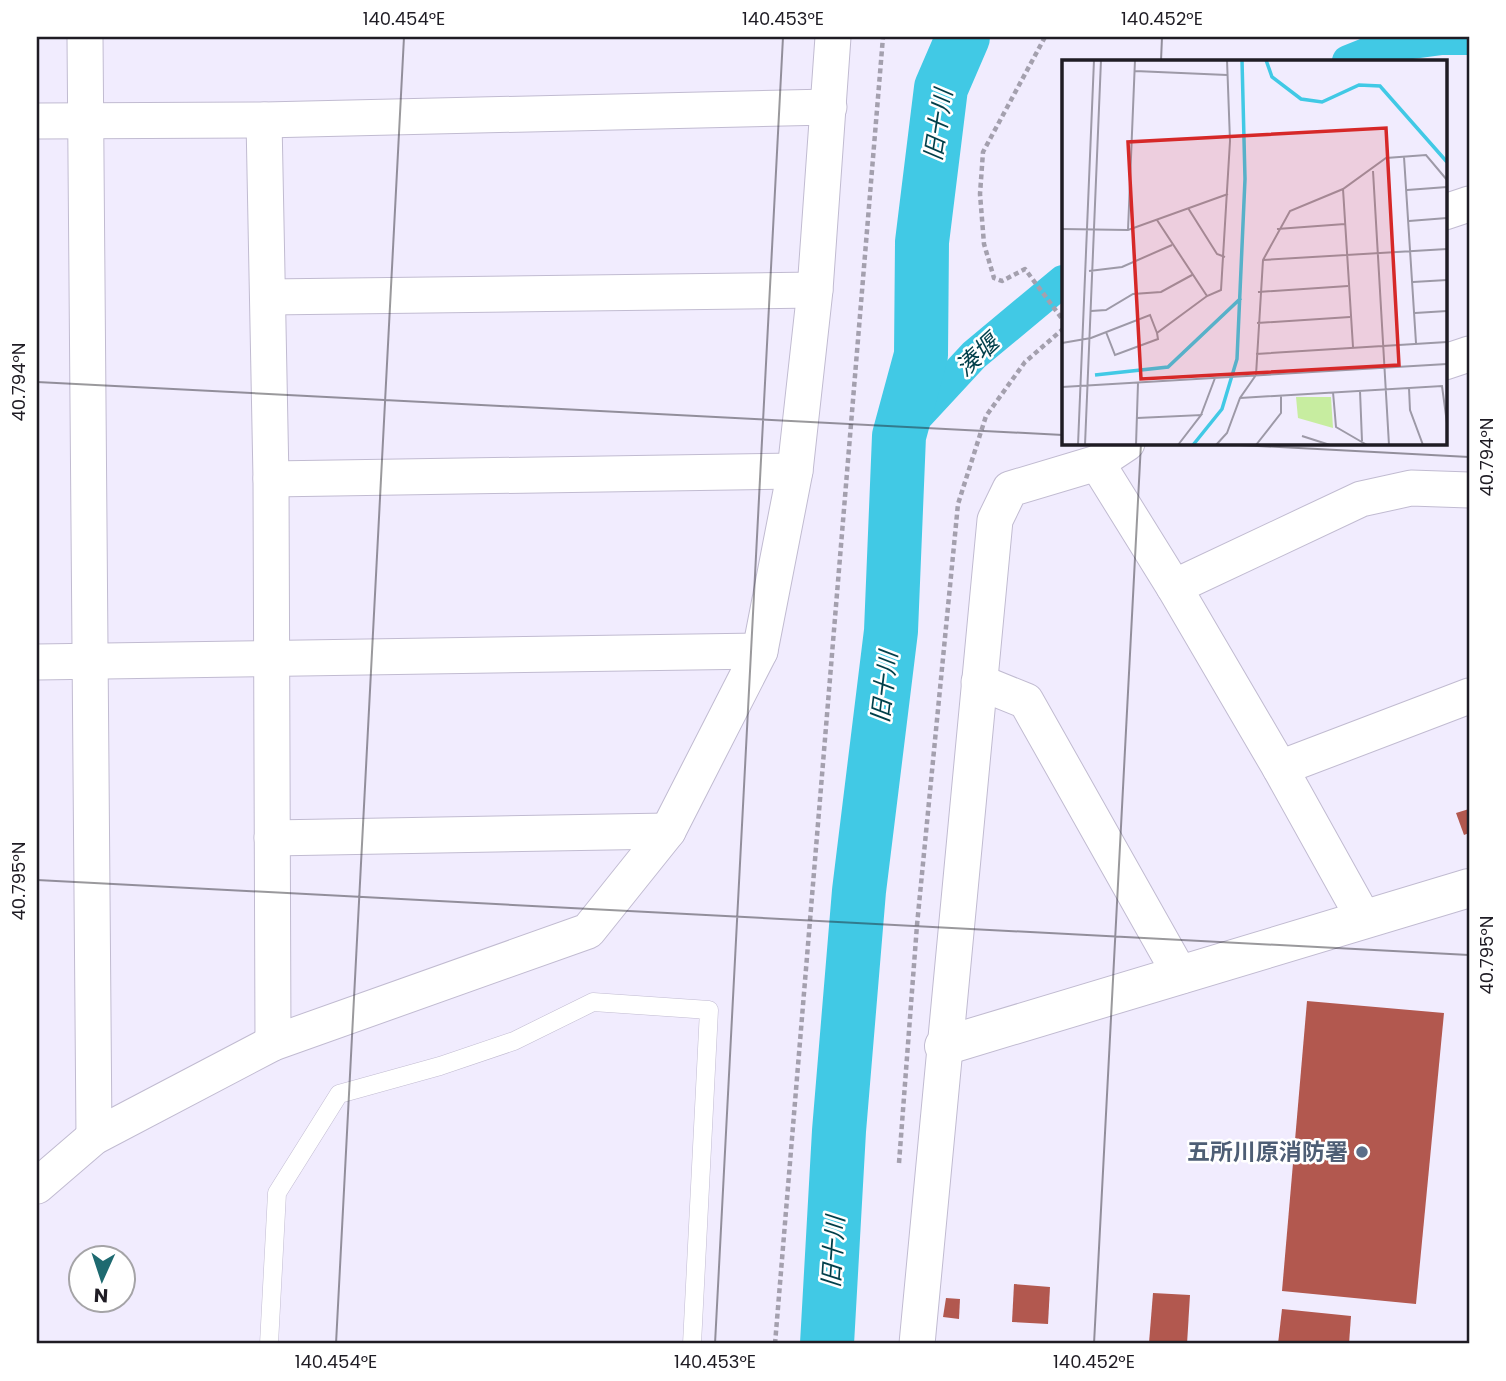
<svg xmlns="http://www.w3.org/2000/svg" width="1506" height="1381" font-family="Poppins,'Noto Sans JP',sans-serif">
<rect width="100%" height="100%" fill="#f1ecfe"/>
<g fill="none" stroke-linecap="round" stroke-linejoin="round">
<g stroke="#41c9e5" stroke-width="32">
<path d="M1348,61L1383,47L1442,39H1469"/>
<path d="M899,436L974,355L1063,281"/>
</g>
<path stroke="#41c9e5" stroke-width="54" d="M827,1344L839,1131L859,891L891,631L899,436L921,355L922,242L941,88L963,37"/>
</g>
<g fill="#b2584f">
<path d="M1469,809V833L1464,835L1456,813Z"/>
<path d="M1307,1001L1444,1013L1416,1304L1282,1291Z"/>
<path d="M1014,1284L1050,1287L1048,1324L1012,1322Z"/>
<path d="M1153,1293L1190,1295L1187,1344L1149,1343Z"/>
<path d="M946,1298L960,1299L959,1319L943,1317Z"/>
<path d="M1282,1309L1351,1316L1349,1344H1278Z"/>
</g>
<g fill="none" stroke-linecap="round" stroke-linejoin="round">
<defs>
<path id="lane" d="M269,1344L277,1193L339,1094L440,1066L514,1041L593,1002L709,1010L692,1344"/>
<g id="street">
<path d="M85,37L94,1137"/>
<path d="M264,120L271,479L273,1043"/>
<path d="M37,121L264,120L829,107"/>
<path d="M1445,212L1469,204"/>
<path d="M268,297L815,290"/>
<path d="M1445,362L1469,354"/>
<path d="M1097,463L1174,587L1280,768L1364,919"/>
<path d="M271,479L795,471"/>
<path d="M1174,587L1361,499L1411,488L1469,490"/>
<path d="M37,662L760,651"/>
<path d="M979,682L1026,701L1181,976"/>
<path d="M1280,768L1469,696"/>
<path d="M272,838L668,831"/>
<path d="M37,1186L94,1137L273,1043L588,931L668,831L760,651L795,471L815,290L833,37"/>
<path d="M917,1344L995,520L1010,489L1097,463L1127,443"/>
</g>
<path id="secondary" d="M944,1046L1469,888"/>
</defs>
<use href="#lane" stroke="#c1bbd1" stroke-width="19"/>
<use href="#street" stroke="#c1bbd1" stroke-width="37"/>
<use href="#secondary" stroke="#c1bbd1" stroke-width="40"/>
<g stroke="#a4a0ae" stroke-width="4.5" stroke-dasharray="5 3.5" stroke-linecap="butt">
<path d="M1045,37L983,152L980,194L984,244L994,278L1002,281L1025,269L1063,320"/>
<path d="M899,1163L917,925L958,504L986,416L1025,362L1063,329"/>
<path d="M775,1344L883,37"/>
</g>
<use href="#lane" stroke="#fff" stroke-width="18"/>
<use href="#street" stroke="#fff" stroke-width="35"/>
<use href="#secondary" stroke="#fff" stroke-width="38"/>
</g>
<path fill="none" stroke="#1f1c24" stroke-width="2" stroke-opacity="0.45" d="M1161,61L1162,37M37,382L1063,435M1202,443L1469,457M37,880L1469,955M336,1344L404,37M715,1344L783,37M1094,1344L1141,443"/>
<circle fill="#5c6f8a" stroke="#fff" stroke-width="2.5" cx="1362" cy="1152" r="7"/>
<g text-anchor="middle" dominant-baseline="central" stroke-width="5" stroke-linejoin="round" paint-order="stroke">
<g font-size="23" font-weight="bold" fill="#4e5e75" stroke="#fff" text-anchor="end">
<text x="1348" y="1152">五所川原消防署</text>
</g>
<g font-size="24" font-style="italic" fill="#003f4a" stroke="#fff">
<text transform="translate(938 125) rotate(-81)">旧十川</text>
<text transform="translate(977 355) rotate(-43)">湊堰</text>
<text transform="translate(884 687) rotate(-83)">旧十川</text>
<text transform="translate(833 1252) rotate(-86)">旧十川</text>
</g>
</g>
<g transform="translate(1062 60)">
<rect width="385" height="385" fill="#f1ecfe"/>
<path d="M234,337H269L271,368L236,358Z" fill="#c7eda0"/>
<path fill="none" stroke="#41c9e5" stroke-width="3.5" d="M204,0L210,17L239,39L260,42L297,25L318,26L385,102M33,315L106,307L179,238M131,385L160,349L175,299L183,119L180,0"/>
<path fill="none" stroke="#9d99a7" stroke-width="2" d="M73,11L165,15M342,97L354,283M311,111L327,385M281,129L291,287M345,130L385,127M126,148L155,194L163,197M95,160L145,236M347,161L385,158M0,169L66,170L166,134M215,169L283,164M66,170L73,0M201,200L385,189M27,211L60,207L110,185M351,222L385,220M196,232L286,226M29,251L44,250L71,234L99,232L130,215M353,253L385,251M195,263L288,257M44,272L53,295L96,279L95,273L145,236L159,230L168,81L165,0M0,283L29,278L88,255L95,273M194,294L385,282M0,327L385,304M347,328L348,350L361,385M298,331L300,381M271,332L274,367L305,385M178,338L380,326L385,363M139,355L153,318M75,358L139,355L116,385M240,376L268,385M16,385L32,0M23,385L39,0M74,385L76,323M154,385L165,373L178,338L194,315L201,200L228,151L281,129L324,98L364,95L385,120M194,385L219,353V336"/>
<path fill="#d62828" fill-opacity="0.15" stroke="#d62828" stroke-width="3.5" d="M324,68L337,305L79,319L66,82Z"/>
<rect width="385" height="385" fill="none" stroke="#1f1c24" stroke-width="3.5"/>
</g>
<rect width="1506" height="1381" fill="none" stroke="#ffffff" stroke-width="77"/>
<g transform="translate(102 1279) rotate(183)"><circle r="33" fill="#ffffff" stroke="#a5a4a7" stroke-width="2"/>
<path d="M0-5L12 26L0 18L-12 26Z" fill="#1e6a70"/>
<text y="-10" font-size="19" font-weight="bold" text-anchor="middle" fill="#1f1c24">N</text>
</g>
<rect x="38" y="38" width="1430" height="1304" fill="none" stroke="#1f1c24" stroke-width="2.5"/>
<g font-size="18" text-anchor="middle" fill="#1f1c24">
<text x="404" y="25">140.454°E</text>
<text x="783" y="25">140.453°E</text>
<text x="1162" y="25">140.452°E</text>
<text transform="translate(19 382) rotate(-90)" y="6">40.794°N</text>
<text transform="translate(1487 457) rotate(-90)" y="6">40.794°N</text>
<text transform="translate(19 881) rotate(-90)" y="6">40.795°N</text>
<text transform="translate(1487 955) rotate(-90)" y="6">40.795°N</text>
<text x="336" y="1368">140.454°E</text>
<text x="715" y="1368">140.453°E</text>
<text x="1094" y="1368">140.452°E</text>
</g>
</svg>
